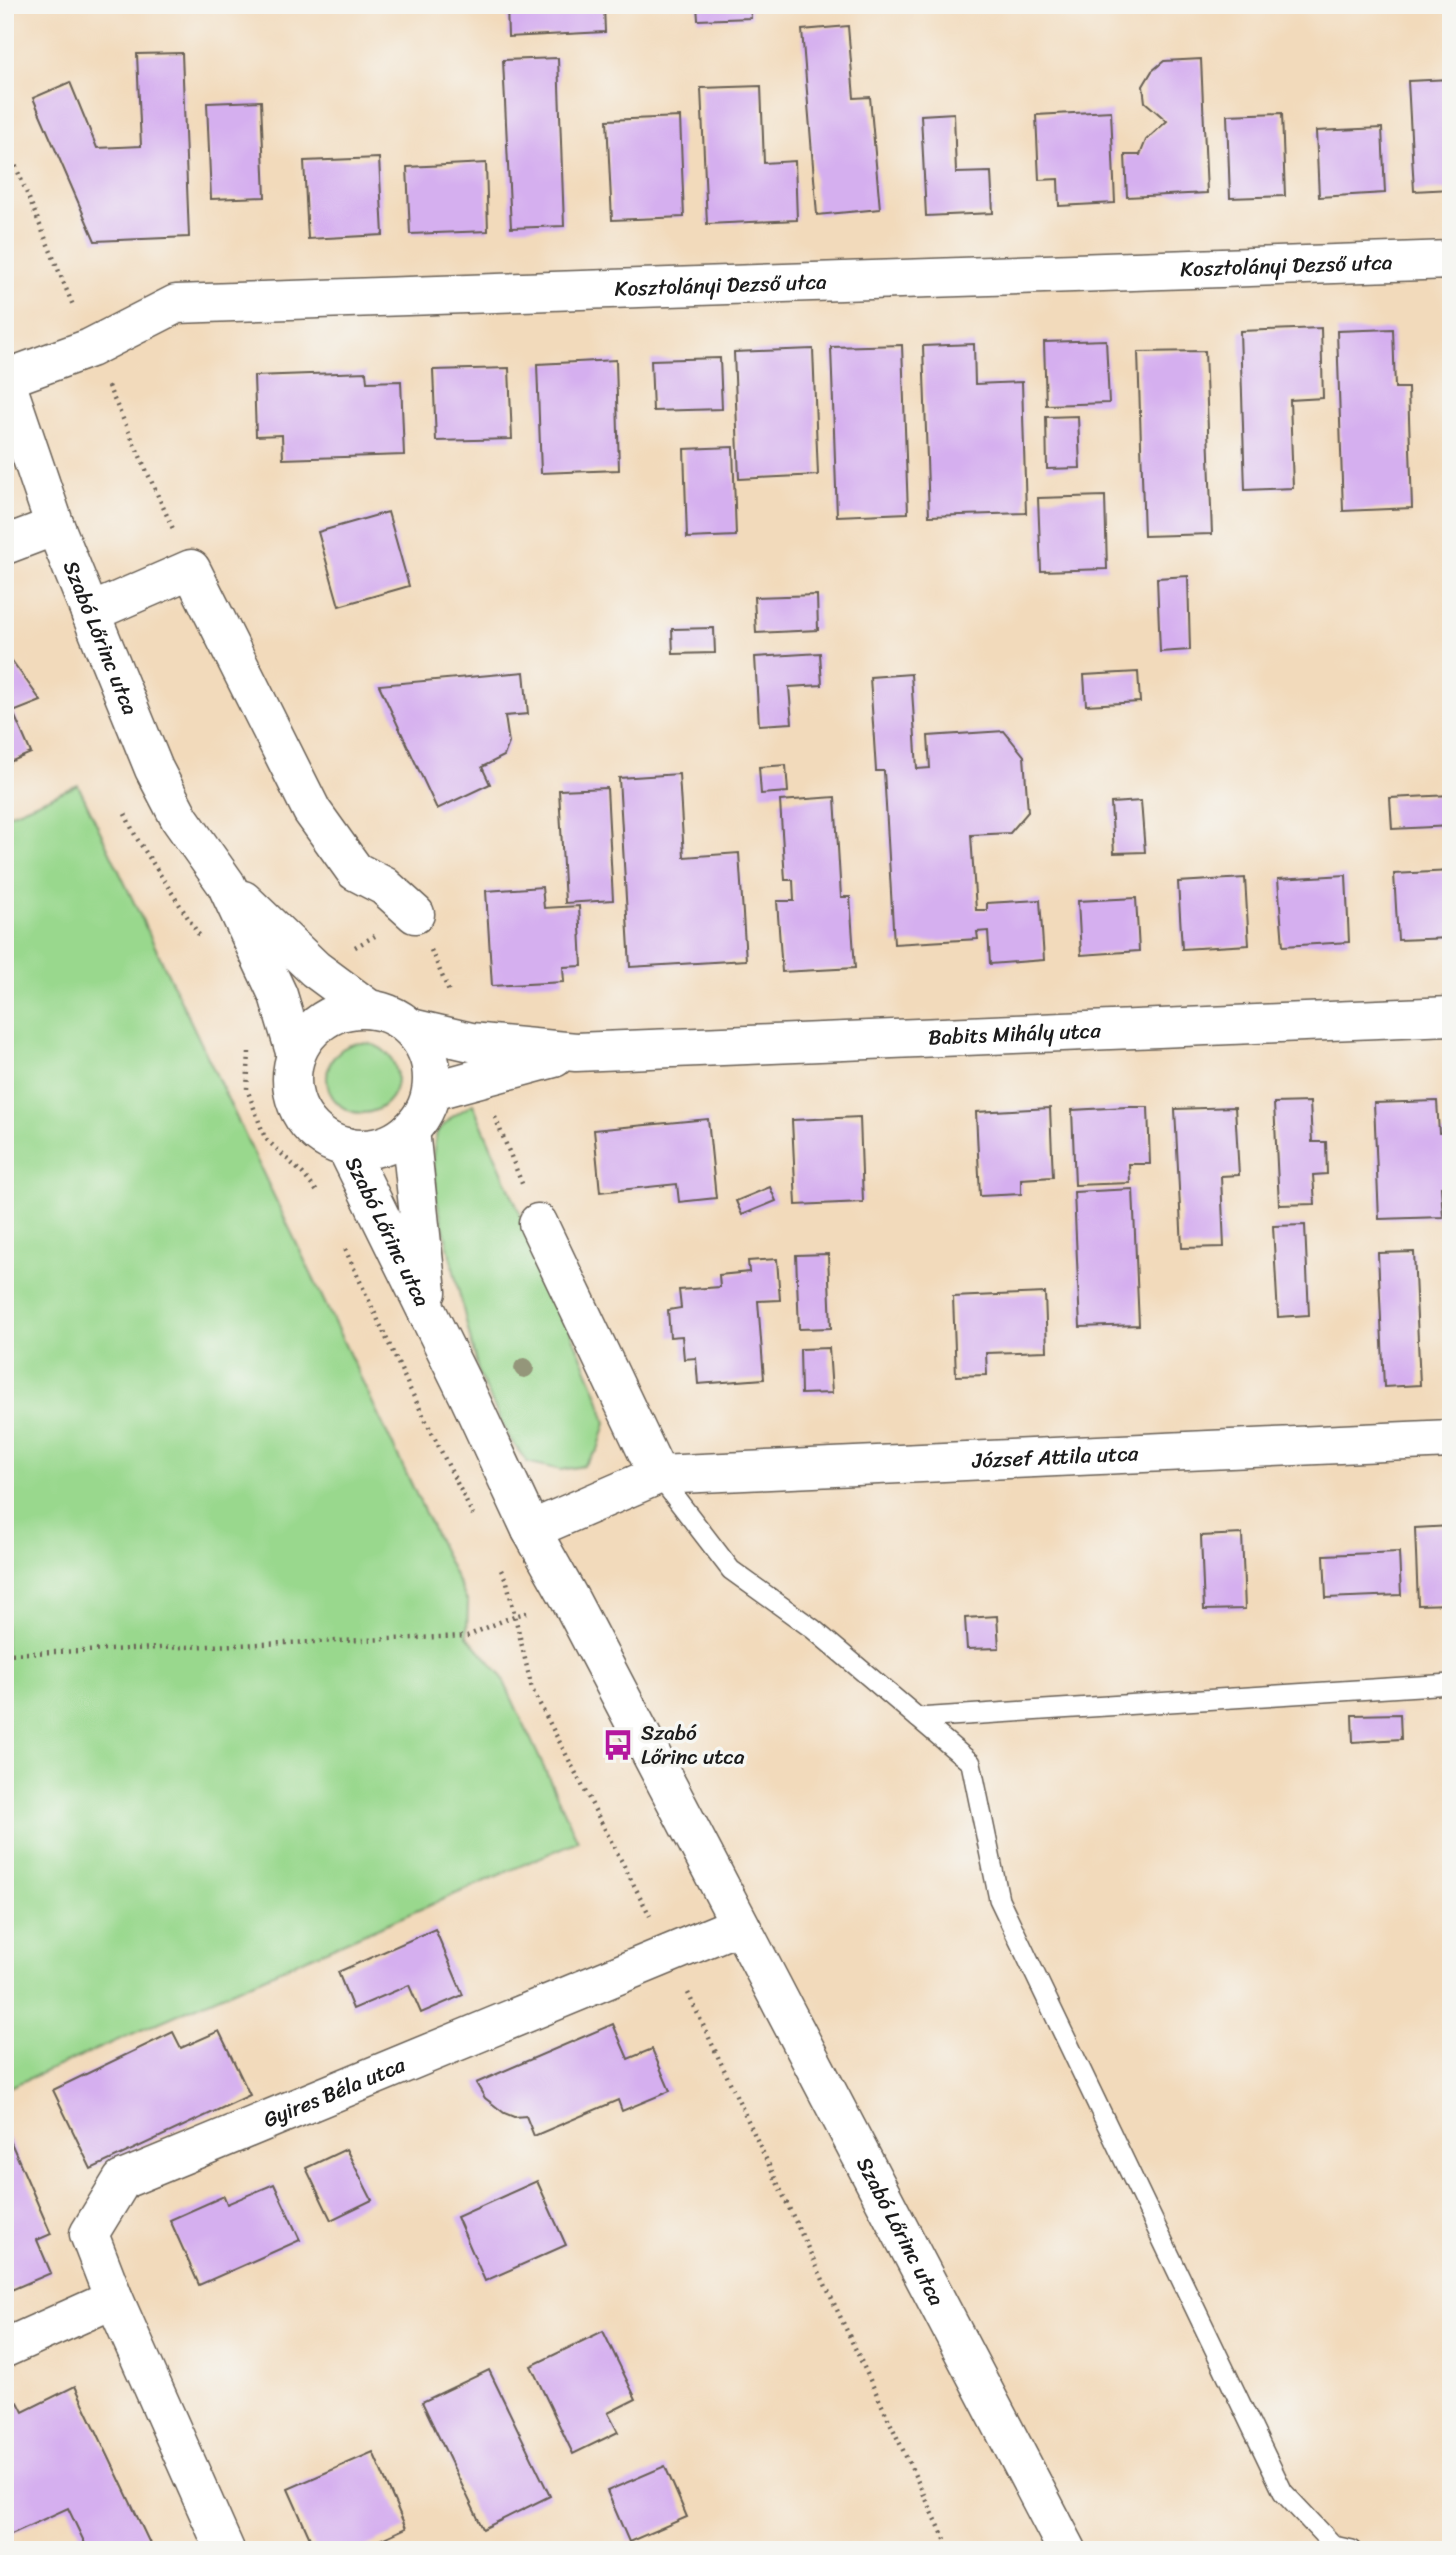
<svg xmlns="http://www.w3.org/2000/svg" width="1456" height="2555" font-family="Sriracha,sans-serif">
<rect width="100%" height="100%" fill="#f6f6f2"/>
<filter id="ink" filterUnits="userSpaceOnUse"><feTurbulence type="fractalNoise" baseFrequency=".0143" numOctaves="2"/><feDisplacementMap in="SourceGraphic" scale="14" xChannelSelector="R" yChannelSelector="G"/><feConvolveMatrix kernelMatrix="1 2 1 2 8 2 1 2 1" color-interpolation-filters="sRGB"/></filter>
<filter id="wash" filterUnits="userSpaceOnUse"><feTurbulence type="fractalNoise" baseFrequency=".00686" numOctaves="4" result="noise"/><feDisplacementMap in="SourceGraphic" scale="28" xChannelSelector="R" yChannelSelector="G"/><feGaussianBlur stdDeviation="1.57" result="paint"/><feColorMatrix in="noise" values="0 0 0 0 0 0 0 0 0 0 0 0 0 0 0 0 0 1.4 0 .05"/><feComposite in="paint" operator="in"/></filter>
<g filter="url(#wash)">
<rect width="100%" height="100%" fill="#f2dabb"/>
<g fill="#99d88d" stroke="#5a7a54" stroke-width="2">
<path d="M78,785L468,1603L467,1636L500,1673L578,1841L5,2089V816Z"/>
<circle cx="362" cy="1078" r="35"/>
<path d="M473,1104L598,1395L606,1423L598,1450L583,1466L561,1470L527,1462L508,1436L479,1375L437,1201L433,1154L437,1132L452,1117Z"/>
</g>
<g id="blocks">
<g fill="#d5afef">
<path d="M507,5H604L605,32L508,37Z"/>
<path d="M697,5H750L751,18L698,20Z"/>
<path d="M848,26L854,98L870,97L880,209L817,215L802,30Z"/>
<path d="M182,53L189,237L95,241L33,98L70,82L97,148L141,146L137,54Z"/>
<path d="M558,58L564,226L511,228L503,60Z"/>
<path d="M1201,59L1207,193L1127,197L1125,155H1140L1146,140L1167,121L1145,102L1143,86L1152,71L1164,61Z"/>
<path d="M1451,79V189L1414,191L1408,81Z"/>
<path d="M761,86L764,163L795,161L797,220L707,224L701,88Z"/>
<path d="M261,101L265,197L211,199L207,103Z"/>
<path d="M1111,111L1115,203L1059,206L1058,179L1039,180L1036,115Z"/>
<path d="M954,113L956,173L991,172L993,213L926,216L921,115Z"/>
<path d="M1282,113L1285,196L1230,198L1227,115Z"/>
<path d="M680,117L684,217L612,220L607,120Z"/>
<path d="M1382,128L1385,193L1319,197L1316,131Z"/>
<path d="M379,158L383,235L308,239L304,161Z"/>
<path d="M486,163L488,231L410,234L407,167Z"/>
<path d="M1446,326H1451V440H1447Z"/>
<path d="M1321,328L1323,398L1290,400L1293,488L1245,490L1240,331Z"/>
<path d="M1393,329L1395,388H1408L1412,508L1343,511L1337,331Z"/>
<path d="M1106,340L1109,403L1046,405L1044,342Z"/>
<path d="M974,344L975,384L1022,382L1026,513L929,516L923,346Z"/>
<path d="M902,345L908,513L837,516L831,347Z"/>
<path d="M813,349L818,475L739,479L734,352Z"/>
<path d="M1205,351L1212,534L1144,536L1138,352Z"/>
<path d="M720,358L722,409L653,411L651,360Z"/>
<path d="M616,360L619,470L541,473L537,364Z"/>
<path d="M509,368L512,439L436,441L433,370Z"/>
<path d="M366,372L367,382L401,381L404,455L283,459L282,435L256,436L254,376Z"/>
<path d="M1078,416L1080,468L1047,469L1046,417Z"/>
<path d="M733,447L736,536L687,538L684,449Z"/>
<path d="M1105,496L1107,569L1041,571L1038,498Z"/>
<path d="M388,512L409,586L339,606L318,532Z"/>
<path d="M1188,576L1190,650L1160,652L1157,578Z"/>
<path d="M817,595L818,630L756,633L754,597Z"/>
<path d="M714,628L715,653L673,654L672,629Z"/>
<path d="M5,651L41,701L13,712L31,753L5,764Z"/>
<path d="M820,653L822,685L789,687L792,723L759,725L755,657Z"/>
<path d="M524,672L528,714L505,716L509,743L504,756L482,767L490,784L437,809L379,685Z"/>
<path d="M1138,672L1140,702L1086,705L1084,675Z"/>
<path d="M911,674L917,769L930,768L928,736L1004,731L1024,756L1028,812L1010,833L971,835L976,910H987V903L1040,900L1044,960L990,964L988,931L977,932L978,939L894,944L884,771H876L870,677Z"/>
<path d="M786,765L788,792L761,794L759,767Z"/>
<path d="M679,774L684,857L739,853L746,960L630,967L619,778Z"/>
<path d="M607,788L613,900L565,903L559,790Z"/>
<path d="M1451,795V826L1392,829L1390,798Z"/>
<path d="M835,797L841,897H850L855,968L782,972L777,901H794L793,880H785L780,801Z"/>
<path d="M1141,801L1145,852L1114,853L1111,803Z"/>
<path d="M1451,871V938L1398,940L1394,874Z"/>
<path d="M1346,875L1349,942L1283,946L1278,879Z"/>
<path d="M1245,878L1249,945L1182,949L1178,882Z"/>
<path d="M542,887L544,908L579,906L582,966L563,967L564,982L492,986L486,891Z"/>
<path d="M1136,898L1139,951L1081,955L1078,901Z"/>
<path d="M1437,1101L1439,1133L1451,1132V1187H1441L1443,1217L1379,1219L1374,1103Z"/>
<path d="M1310,1102L1312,1142H1326L1327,1174L1313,1175L1315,1204L1279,1205L1274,1103Z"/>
<path d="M1127,1107H1148L1150,1164H1129L1130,1183L1075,1185L1072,1110Z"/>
<path d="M1235,1107L1239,1175L1221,1176L1224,1247L1182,1248L1175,1109Z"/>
<path d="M1050,1108L1053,1177L1021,1179V1194L980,1196L976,1112Z"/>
<path d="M860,1117L863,1202L796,1205L792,1120Z"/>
<path d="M708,1119L716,1198L679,1202L677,1184L600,1192L594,1130Z"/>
<path d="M770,1187L776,1201L742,1215L736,1201Z"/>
<path d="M1133,1189L1139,1325L1080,1327L1074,1192Z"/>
<path d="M1305,1225L1309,1315L1278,1317L1273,1226Z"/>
<path d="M1414,1252L1420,1385L1384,1387L1378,1253Z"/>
<path d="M828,1254L831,1328L799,1329L796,1255Z"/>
<path d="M777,1259L780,1300L758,1301L764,1379L698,1384L696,1358L684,1359L682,1336L670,1337L668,1310L681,1308L679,1290L720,1287L719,1275L749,1272L748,1261Z"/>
<path d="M1045,1293L1047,1351L986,1353L987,1375L956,1376L953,1297Z"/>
<path d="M829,1348L832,1393L801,1394L800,1349Z"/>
<path d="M1451,1526V1604L1418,1605L1415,1528Z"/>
<path d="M1242,1534L1245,1609L1204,1610L1201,1536Z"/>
<path d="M1399,1552L1401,1595L1326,1598L1324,1555Z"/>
<path d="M997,1616L999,1648L967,1649L965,1618Z"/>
<path d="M1400,1714L1401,1739L1353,1742L1352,1715Z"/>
<path d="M435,1929L463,1995L421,2013L409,1985L353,2009L338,1972Z"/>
<path d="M613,2024L628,2059L652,2049L670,2091L622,2111L618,2100L534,2136L526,2116L514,2117L504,2113L485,2098L476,2083Z"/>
<path d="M219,2031L250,2095L91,2169L53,2090L173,2032L181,2048Z"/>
<path d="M9,2138L51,2234L37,2240L51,2273L9,2291L5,2282V2140Z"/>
<path d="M346,2149L372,2200L331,2220L306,2168Z"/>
<path d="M537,2181L566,2245L485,2281L457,2217Z"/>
<path d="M274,2184L300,2240L199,2285L170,2220L224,2196L227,2204Z"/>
<path d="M603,2331L636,2399L608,2413L618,2432L573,2454L531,2366Z"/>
<path d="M489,2370L550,2496L483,2529L422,2402Z"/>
<path d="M75,2386L153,2550H88L68,2508L5,2537V2409L18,2402L23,2412Z"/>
<path d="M373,2452L406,2528L358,2550H315L288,2489Z"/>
<path d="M665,2466L687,2517L629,2542L607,2491Z"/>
</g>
</g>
</g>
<g filter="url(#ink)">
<use href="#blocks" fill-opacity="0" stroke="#675e54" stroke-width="2"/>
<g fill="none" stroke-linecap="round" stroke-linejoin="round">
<defs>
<g id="lane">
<path d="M658,1475L731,1570L813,1629L971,1763L999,1899L1283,2492L1334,2546L1352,2550"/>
<path d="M918,1718L1451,1684"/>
</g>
<g id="street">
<path id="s1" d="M5,379L90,348L176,304L1451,260"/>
<path id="s2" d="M5,379L55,526L154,769L180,819L226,884L278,995L296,1055"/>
<path d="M5,545L55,526"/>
<path d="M90,613L191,569L312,811L355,871L384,886L415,914"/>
<path d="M243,900L315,969L369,1009"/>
<circle cx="362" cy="1079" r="70"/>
<path id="s3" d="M411,1028L471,1042L576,1052L1451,1016"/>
<path d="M432,1091L554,1058"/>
<path d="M410,1130L427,1292"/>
<path id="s4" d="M346,1147L468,1395L531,1530L571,1601L1067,2550"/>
<path d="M538,1223L658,1475"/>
<path id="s5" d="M531,1530L658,1475L1451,1439"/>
<path d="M5,2348L114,2299"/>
<path id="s6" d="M225,2550L114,2299L89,2234L122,2180L739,1925"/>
</g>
</defs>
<use href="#lane" stroke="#675e54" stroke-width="22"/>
<use href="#street" stroke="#675e54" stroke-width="41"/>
<g stroke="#675e54" stroke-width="4.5" stroke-dasharray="2 5" stroke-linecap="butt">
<path d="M5,140L74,308"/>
<path d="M108,386L174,531"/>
<path d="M125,814L136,837L201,938"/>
<path d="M355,947L375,936"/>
<path d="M431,950L450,994"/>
<path d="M249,1052L247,1089L265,1138L303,1174L318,1193"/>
<path d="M495,1117L523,1186"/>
<path d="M345,1249L410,1389L473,1515"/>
<path d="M501,1570L507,1582L532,1689L650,1916"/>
<path d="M5,1654L467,1636L514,1616L530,1612"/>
<path d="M688,1993L950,2550"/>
</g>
<use href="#lane" stroke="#fff" stroke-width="19"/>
<use href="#street" stroke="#fff" stroke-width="38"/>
</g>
<circle fill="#94967a" cx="524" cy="1368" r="10"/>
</g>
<defs>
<symbol id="bus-bare" viewBox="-9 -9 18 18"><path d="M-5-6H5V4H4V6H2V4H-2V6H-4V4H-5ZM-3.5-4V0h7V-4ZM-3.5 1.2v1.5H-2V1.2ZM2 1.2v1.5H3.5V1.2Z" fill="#b5179e" stroke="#f6f6f2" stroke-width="2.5" paint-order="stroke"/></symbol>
</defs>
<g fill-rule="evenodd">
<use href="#bus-bare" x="596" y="1723" width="44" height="44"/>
</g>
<g text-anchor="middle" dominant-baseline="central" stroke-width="7" stroke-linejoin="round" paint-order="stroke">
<g font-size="21" fill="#1c1c1c" stroke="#f6f6f2">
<text stroke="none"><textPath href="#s1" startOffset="1298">Kosztolányi Dezső utca</textPath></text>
<text stroke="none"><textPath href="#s1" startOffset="732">Kosztolányi Dezső utca</textPath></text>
<text stroke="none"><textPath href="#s2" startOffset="276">Szabó Lőrinc utca</textPath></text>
<text stroke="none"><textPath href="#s3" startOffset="606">Babits Mihály utca</textPath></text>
<text stroke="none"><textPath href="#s4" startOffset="94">Szabó Lőrinc utca</textPath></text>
<text stroke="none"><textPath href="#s5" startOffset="536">József Attila utca</textPath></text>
<text stroke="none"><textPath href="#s6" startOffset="637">Gyires Béla utca</textPath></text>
<text stroke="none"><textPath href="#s4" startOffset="1218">Szabó Lőrinc utca</textPath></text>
</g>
<g font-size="21" fill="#1c1c1c" stroke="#f6f6f2" text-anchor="start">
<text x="641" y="1733">Szabó<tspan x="641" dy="24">Lőrinc utca</tspan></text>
</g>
</g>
<rect width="1456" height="2555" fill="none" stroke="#f6f6f2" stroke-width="28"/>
</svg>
